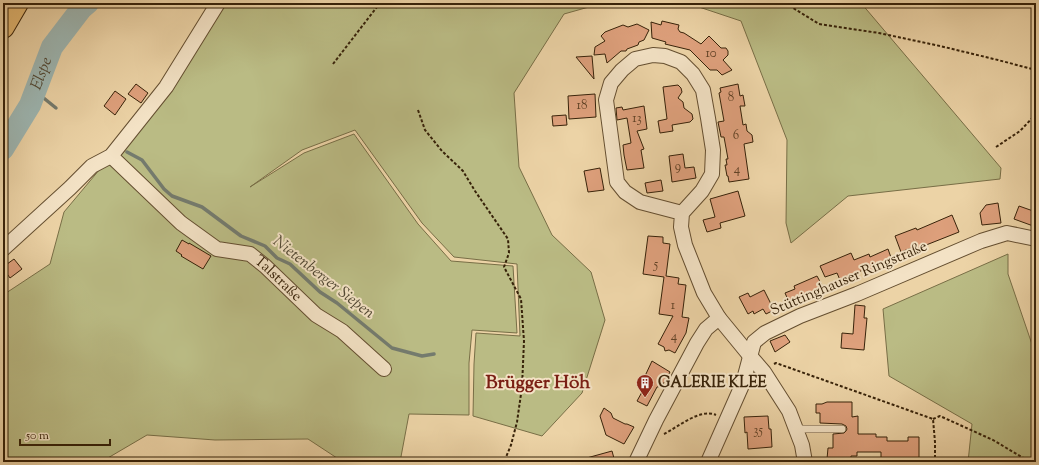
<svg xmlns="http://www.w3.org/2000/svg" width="1039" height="465" font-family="'Sorts Mill Goudy',serif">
<rect width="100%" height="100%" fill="#ecd3a6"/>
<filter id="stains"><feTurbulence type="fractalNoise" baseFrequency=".005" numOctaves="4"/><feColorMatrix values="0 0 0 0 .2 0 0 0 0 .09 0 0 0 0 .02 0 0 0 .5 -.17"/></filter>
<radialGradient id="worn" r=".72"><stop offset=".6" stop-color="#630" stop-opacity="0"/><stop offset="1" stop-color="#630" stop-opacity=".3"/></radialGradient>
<g fill="#babb84" stroke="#786e46">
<path d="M226,3H603L564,14L514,93L519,167L552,235L591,272L605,320L582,393L542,436L473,416L474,364L476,333L520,336L517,264L454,257L422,223L355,130L302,150L250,187L304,153L354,134L418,224L451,261L513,266L517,333L472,330L469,363V415L409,414L400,462H343L308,439L215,440L147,435L101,462H3V295L50,264L64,212L100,169L122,154L170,88L212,26Z"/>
<path d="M687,3H861L1001,168L1000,179L848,196L791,243L786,223L787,140L741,21Z"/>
<path d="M1008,254V274L1036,356V462H968L972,424L889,376L883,309Z"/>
</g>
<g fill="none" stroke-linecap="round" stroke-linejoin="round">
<g stroke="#747b6e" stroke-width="3.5">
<path d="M35,91L56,108"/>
<path d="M127,152L142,160L164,189L172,196L202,207L241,236L265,246L277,258L290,264L320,292L337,303L392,348L422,356L434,354"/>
</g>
<path stroke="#9db6b2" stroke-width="22" id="s1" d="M3,149L30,105L52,47L81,9L88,3"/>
</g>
<g fill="#dea07c" stroke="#372209">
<path d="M662,21L679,25L678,29L680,32L684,33L701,44L709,36L721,48H726L728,51V55L723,60L732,70L722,75L717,70H710L690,50L665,44L666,42L652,38L651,22L661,25Z"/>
<path d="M637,24L649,30L644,40L639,42L638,45L627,49L626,51H621L607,63L605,54L594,55L595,47L605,41L601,36L605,32L623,25L628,27Z"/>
<path d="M592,56L594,79L576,57Z"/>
<path d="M136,84L148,93L141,103L128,94Z"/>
<path d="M738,84L740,96L743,95L745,106H740L743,125L746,124L747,131L752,135L753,142L744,144L749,179L729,182L728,176H727L725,165H727L726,159H728L724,137H721L718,122L724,121L719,93L721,92L720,88Z"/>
<path d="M678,85L681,88L682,92L678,98L683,102L684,108L692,114L693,119L690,122L672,125L673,131L660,133L658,121L667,119L663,87Z"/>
<path d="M115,91L126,99L115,115L104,106Z"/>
<path d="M595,94L596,117L569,119L568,96Z"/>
<path d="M644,106L647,129L637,131L644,149L641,150L644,168L627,170L624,155L623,145L631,143L627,118L617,120L616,108L622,107L623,110Z"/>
<path d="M566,115L567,125L553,126L552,116Z"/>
<path d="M683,154L685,168L694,167L696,178L672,182L669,156Z"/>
<path d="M600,168L604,190L588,192L584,171Z"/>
<path d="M661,180L663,191L647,193L645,183Z"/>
<path d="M738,191L745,216L720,223L721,228L707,232L703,220L715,217L710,199Z"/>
<path d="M998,203L1001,223L982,225L980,213L986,205Z"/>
<path d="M1019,206L1036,212V227L1014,219Z"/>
<path d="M952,215L959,232L916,249L914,247L901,252L895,236L916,228L917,230Z"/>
<path d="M648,236L663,237V243L670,244L666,276L679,278L678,284L686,285L682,317L689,318L686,333L675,353L669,350L665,351L664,347L658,344L673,316L659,314L664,277L643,274Z"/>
<path d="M182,240L189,244V243L211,256L203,269L181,256L182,255L176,251Z"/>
<path d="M888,249L893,263L865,274L863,270L840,280L837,273L825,277L820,266L851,253L854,260L869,254L870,257Z"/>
<path d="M14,259L22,269L10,278L3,268V267Z"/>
<path d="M817,276L823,287L789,302L785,293L795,289L794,286Z"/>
<path d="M764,290L774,310L766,314L763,309L754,314L753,311L748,314L739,297L748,293L750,297Z"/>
<path d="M855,305L865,306L864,318H867L864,350L841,348L842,333L853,334Z"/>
<path d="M785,335L790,342L775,352L770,341Z"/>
<path d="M652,361L670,372L662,386L657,387L647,406L637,401L647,383L645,376Z"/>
<path d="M827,402H852V417L858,416V434H876V437H887V441H908V437H919V462L881,461V452H857V456H851V458H837V459H827L828,448H833V434L844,433L846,431L847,429L846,426L842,424L820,423V413H816V404H822Z"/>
<path d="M604,408L611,413L613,418L625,424H627L634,427L624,444L606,435L600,416Z"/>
<path d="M768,416L769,429H771L772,447L748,449L747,432L745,433L744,417Z"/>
<path d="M612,451L615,462H583V459Z"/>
</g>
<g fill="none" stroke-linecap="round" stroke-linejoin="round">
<defs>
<path id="lane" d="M797,429H842"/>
<g id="street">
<path id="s2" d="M111,156L181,223L217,249L250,254L265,266L316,315L342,331L384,369"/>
<path d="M682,213L702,191L712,174L713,150L708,118L703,90L693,74L681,62L665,56L653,55L635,59L622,70L611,83L606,100L617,182L625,192L640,202L682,213L681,227L685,245L704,293L719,318L751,357L764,372L789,411L802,445L805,462"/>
<path d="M3,249L70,188L92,166L111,156L166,87L218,3"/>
<path d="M636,462L656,420L697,343L706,329L719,318"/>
<path d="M708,462L743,383L754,342L765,333L800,316L857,294L981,241L1007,233L1036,239"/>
</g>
<path id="primary" d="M3,27L17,3"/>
</defs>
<use href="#lane" stroke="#644e30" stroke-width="8"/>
<use href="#street" stroke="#644e30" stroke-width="16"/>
<use href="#primary" stroke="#372209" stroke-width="24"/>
<g stroke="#372209" stroke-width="2" stroke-dasharray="3 2" stroke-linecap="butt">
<path d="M785,3L819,24L879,33L940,46L998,60L1036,70"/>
<path d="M333,64L380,3"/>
<path d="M418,110L425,130L442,151L463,171L475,191L508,239L509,253L504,267L521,299L524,341L522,387L517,422L511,445L504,462"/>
<path d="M996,147L1020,131L1036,114"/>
<path d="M774,364L776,363L933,419L935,442V462"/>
<path d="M933,419L940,416L993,440L1030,462"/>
<path d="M664,434C678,427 700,408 716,415"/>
</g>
<use href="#lane" stroke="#f3e2c5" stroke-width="7"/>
<use href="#street" stroke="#f3e2c5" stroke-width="14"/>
<use href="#primary" stroke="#e6ba73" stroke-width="22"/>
</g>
<defs>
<symbol id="building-pin" viewBox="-11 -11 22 30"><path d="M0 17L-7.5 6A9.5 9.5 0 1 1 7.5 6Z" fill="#8f2418" stroke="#f3e2c5"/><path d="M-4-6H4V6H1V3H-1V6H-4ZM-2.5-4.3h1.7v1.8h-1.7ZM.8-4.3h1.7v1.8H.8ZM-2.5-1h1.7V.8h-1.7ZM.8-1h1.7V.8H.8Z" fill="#fff"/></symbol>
</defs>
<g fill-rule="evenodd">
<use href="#building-pin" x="635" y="373" width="20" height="27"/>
</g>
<g text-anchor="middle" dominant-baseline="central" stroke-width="4" stroke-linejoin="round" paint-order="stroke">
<g font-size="13" fill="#614226">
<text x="711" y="54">10</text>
<text x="731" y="98">8</text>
<text x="582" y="106">18</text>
<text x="637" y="119">13</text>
<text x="736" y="136">6</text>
<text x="678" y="167">9</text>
<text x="737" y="170">4</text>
<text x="656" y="265">5</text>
<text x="673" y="306">1</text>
<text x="674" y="337">4</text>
<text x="758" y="431">35</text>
</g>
<g font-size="15" fill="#372209" stroke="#f3e2c5">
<text stroke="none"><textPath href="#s2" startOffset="212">Talstraße</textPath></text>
<text transform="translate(849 279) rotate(-23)">Stüttinghauser Ringstraße</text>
</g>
<g font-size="15" font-weight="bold" fill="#372209" stroke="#f3e2c5" text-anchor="start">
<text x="658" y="383">GALERIE KLEE</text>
</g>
<g font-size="16" font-style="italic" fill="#504733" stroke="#f3e2c5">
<text stroke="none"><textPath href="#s1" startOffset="85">Elspe</textPath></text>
<text transform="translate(323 278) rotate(38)">Nietenberger Siepen</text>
</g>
<g font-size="19" font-weight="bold" fill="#7a1f14" stroke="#f3e2c5">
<text x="538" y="383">Brügger Höh</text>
</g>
</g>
<rect width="1039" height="465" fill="none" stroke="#ecd3a6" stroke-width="16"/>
<rect x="4" y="4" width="1031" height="457" fill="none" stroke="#372209" stroke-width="2"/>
<rect x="8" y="8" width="1023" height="449" fill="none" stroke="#372209"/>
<path d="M20 439v6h90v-6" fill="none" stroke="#372209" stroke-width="2"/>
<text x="26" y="439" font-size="12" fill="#372209" stroke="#f3e2c5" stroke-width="3" paint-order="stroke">50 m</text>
<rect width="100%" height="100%" filter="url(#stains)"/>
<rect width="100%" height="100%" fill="url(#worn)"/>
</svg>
